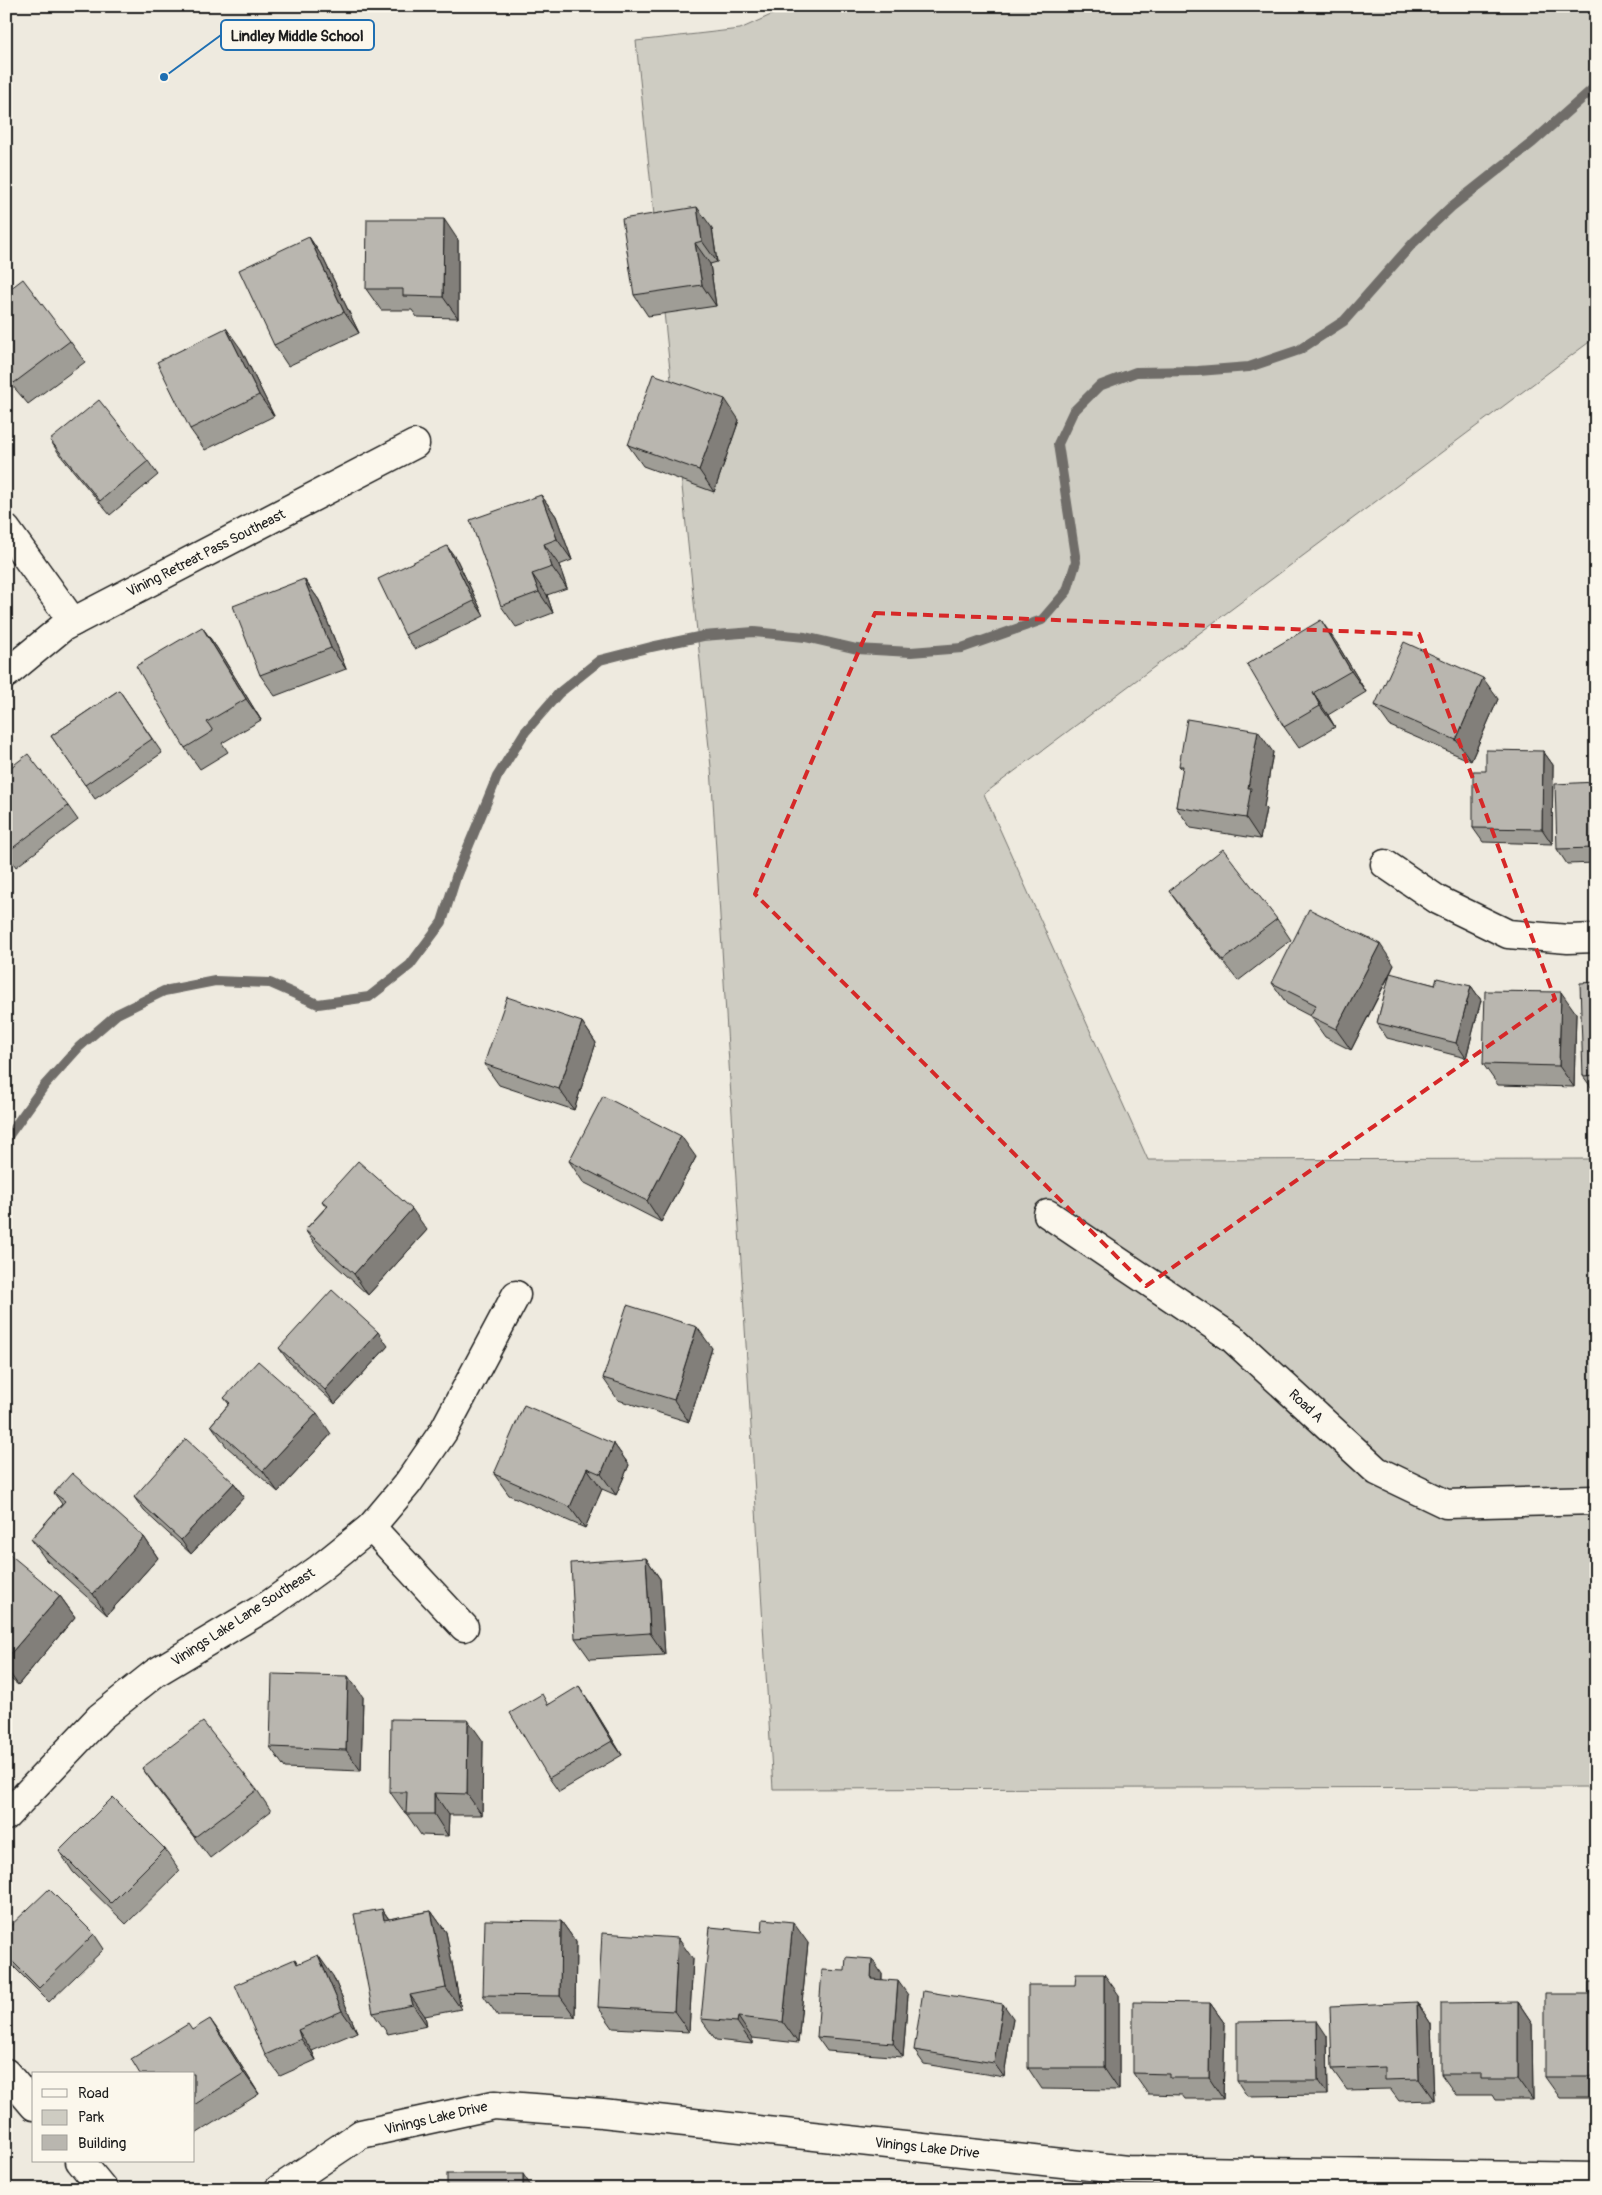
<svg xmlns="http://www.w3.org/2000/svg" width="1602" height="2195" font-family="Pangolin,sans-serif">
<rect width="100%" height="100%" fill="#eeeadf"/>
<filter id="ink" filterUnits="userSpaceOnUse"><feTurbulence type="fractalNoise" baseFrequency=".02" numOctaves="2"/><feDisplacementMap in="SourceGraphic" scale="10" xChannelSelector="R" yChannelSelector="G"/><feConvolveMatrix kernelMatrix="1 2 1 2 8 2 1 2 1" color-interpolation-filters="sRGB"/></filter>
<g filter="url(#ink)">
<path fill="#ceccc2" stroke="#75746f" d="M791,6H1596V337L984,794L1148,1160L1596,1159V1787L773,1789L711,767L636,41L740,29Z"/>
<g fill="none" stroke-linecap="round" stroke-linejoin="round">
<path stroke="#6f6d69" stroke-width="10" d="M6,1139L44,1086L79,1047L117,1014L164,991L215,981L270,983L318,1004L369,997L410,965L442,922L457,874L497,777L525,732L559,693L600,660L651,647L703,636L754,632L805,637L857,649L911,652L962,648L1042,620L1067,591L1076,562L1058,444L1073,412L1099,386L1136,372L1198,371L1249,367L1299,350L1344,321L1413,243L1451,207L1533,142L1596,86"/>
<defs>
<g id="minor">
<path d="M6,529L73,622"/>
<path d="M6,674L63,627L415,444"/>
<path d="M1385,864L1438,900L1508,934L1568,939L1596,938"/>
<path d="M1048,1214L1232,1338L1377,1471L1446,1504L1596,1500"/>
<path d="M371,1527L464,1627"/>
<path d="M6,1816L100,1717L155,1673L270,1604L319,1569L371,1527L408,1483L443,1432L516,1295"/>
<path d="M6,2073L34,2106"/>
<path d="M80,2161L103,2189"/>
<path d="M279,2189L361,2134L494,2105L602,2113L1127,2170L1596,2177"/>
</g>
</defs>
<use href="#minor" stroke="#1c1c1c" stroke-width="31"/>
<use href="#minor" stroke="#fbf7ec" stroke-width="28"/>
</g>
<g fill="#9f9d96" stroke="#1c1c1c">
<path d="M712,228L717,262L710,264L716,306L648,316L634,295Z"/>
<path d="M309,237L323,258L359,333L288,366L274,345Z"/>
<path d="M458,240V318L417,317L412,310H381L366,289Z"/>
<path d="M6,292L70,341L85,362L28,404L6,378Z"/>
<path d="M241,349L274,416L205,450L190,429Z"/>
<path d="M739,420L714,492L643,466L628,445Z"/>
<path d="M50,440L148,461L158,475L110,515L60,455Z"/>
<path d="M541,495L556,516L572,560L559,565L567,588L547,595L553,613L516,627L501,606Z"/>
<path d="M457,560L484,616L415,649L405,635Z"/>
<path d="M304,579L319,600L346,669L275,696L260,675Z"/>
<path d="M202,627L217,648L261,720L222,743L228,752L200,769L185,748Z"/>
<path d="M1336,642L1366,692L1328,715L1335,727L1299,748L1284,727Z"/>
<path d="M119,690L162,753L95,799L51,736Z"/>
<path d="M1498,699L1471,761L1390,726L1375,705Z"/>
<path d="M1543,751L1553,765L1552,844L1483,842L1473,828L1486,771Z"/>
<path d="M1273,752L1264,807L1266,809L1260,839L1191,828L1176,807L1183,770L1179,766Z"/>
<path d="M6,771L68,806L78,820L16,867L6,853Z"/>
<path d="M1596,782V863L1567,864L1557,849Z"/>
<path d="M1169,891L1277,919L1291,940L1238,981L1184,912Z"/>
<path d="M1394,965L1390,974L1435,985L1471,986L1481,1000L1466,1058L1387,1038L1377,1023L1390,974L1351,1050L1325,1037L1310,1016L1287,1004L1272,983Z"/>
<path d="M1596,982V1094L1583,1076Z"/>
<path d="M1576,1013L1574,1087L1498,1085L1483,1064Z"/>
<path d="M582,1022L596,1043L574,1110L499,1085L484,1064Z"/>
<path d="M696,1157L661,1222L583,1182L569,1161Z"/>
<path d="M322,1201L427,1230L368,1295L320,1251L305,1230L326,1207Z"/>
<path d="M388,1346L335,1404L289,1362L279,1348Z"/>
<path d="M712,1348L689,1422L618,1400L603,1378Z"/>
<path d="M224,1398L331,1434L278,1492L226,1446L211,1425L229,1404Z"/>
<path d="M614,1444L629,1465L616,1495L602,1489L585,1528L509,1495L494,1474Z"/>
<path d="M234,1483L244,1497L191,1554L144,1511L134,1497Z"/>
<path d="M54,1493L144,1537L158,1558L107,1615L46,1560L31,1539L62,1504Z"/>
<path d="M6,1553L60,1596L75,1617L18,1685L6,1675Z"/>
<path d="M646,1558L660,1579L665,1655L590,1659L575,1638Z"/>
<path d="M363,1697L361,1771L285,1768L270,1747Z"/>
<path d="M589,1701L622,1755L559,1792L549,1778V1704Z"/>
<path d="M483,1741L482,1815H449L448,1836L421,1835L406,1813H405L390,1792Z"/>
<path d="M142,1768L257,1790L271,1811L210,1858L157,1789Z"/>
<path d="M165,1849L180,1871L126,1924L73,1872L59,1851Z"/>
<path d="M382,1909L389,1919L431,1911L446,1932L461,2009L425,2016L427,2026L388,2034L373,2013Z"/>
<path d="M561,1921L576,1942L575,2017L498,2016L483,1995Z"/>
<path d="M6,1930L94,1934L104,1949L49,2002L6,1959Z"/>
<path d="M808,1943L798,2043L752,2038V2044L716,2040L701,2019Z"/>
<path d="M295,1959L298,1964L333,1976L357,2032L312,2051L316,2060L280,2076L265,2055Z"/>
<path d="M693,1959L689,2032L613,2028L598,2007Z"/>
<path d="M845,1971L882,1974V1980L908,1995L903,2057L827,2051L817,2037Z"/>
<path d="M1596,1982V2098H1560L1545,2077Z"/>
<path d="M1119,1995V2090L1042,2089L1028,2068Z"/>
<path d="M1417,2002L1431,2024L1434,2100L1399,2101L1390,2089L1347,2090L1332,2069Z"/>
<path d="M1518,2002L1532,2023L1533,2100H1495L1492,2095H1456L1441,2074Z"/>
<path d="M1210,2003L1225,2024L1223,2099H1185L1182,2095L1148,2094L1133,2073Z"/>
<path d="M1013,2018L1004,2077L924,2064L914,2050Z"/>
<path d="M192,2030L225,2040L259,2094L194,2135V2074Z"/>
<path d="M1327,2036L1328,2095L1247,2096L1237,2081Z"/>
</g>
<g fill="#827f7a" stroke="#1c1c1c">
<path d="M697,207L712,228L717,262L702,241Z"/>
<path d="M444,219L458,240V318L443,297Z"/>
<path d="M309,237L323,258L359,333L344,312Z"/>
<path d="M695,243L710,264L716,306L702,285Z"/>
<path d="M226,328L241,349L274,416L259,395Z"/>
<path d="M725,399L739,420L714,492L699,470Z"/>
<path d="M541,495L556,516L572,560L557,539Z"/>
<path d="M544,544L559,565L567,588L552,567Z"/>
<path d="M447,546L457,560L484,616L474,601Z"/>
<path d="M532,574L547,595L553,613L539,592Z"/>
<path d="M304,579L319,600L346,669L331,648Z"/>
<path d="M1321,620L1336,642L1366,692L1351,671Z"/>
<path d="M202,627L217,648L261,720L246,699Z"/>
<path d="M1483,678L1498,699L1471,761L1456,740Z"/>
<path d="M1313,693L1328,715L1335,727L1320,706Z"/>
<path d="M1258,731L1273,752L1264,807L1266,809L1260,839L1246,818L1248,788Z"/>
<path d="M1543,751L1553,765L1552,844L1542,829Z"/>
<path d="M1380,944L1394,965L1351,1050L1336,1029Z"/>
<path d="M1471,986L1481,1000L1466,1058L1456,1043Z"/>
<path d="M1561,992L1576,1013L1574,1087L1559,1066Z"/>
<path d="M582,1022L596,1043L574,1110L559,1089Z"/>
<path d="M681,1136L696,1157L661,1222L647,1201Z"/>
<path d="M412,1209L427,1230L368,1295L354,1274Z"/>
<path d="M697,1327L712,1348L689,1422L674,1400Z"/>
<path d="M378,1332L388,1346L335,1404L325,1390Z"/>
<path d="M317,1413L331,1434L278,1492L263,1471Z"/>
<path d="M614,1444L629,1465L616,1495L601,1474Z"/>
<path d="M587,1468L602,1489L585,1528L570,1507Z"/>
<path d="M234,1483L244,1497L191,1554L181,1540Z"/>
<path d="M144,1537L158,1558L107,1615L93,1594Z"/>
<path d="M646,1558L660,1579L665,1655L650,1633Z"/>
<path d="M60,1596L75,1617L18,1685L6,1668V1659Z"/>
<path d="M348,1676L363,1697L361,1771L346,1750Z"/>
<path d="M579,1686L589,1701L622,1755L612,1741Z"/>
<path d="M468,1720L483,1741L482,1815L467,1794Z"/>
<path d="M434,1793L449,1815L448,1836L434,1814Z"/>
<path d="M382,1909L396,1930L384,1920Z"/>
<path d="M431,1911L446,1932L461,2009L446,1988Z"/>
<path d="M561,1921L576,1942L575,2017L560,1996Z"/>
<path d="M793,1922L808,1943L798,2043L783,2022Z"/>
<path d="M678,1938L693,1959L689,2032L674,2011Z"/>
<path d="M318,1955L333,1976L357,2032L342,2011Z"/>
<path d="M872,1959L882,1974L881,1993L871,1979Z"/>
<path d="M1104,1974L1119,1995V2090L1104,2068Z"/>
<path d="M898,1981L908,1995L903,2057L893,2043Z"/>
<path d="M410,1995L425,2016L427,2026L413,2005Z"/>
<path d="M1417,2002L1431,2024L1434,2100L1419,2079Z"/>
<path d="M1518,2002L1532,2023L1533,2100L1518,2079Z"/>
<path d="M1210,2003L1225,2024L1223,2099L1209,2078Z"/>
<path d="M1003,2004L1013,2018L1004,2077L994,2063Z"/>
<path d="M738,2017L752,2038V2044L737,2022Z"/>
<path d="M210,2019L225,2040L259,2094L244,2073Z"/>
<path d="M1317,2021L1327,2036L1328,2095L1318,2081Z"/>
<path d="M298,2030L312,2051L316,2060L301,2039Z"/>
<path d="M523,2174L533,2189H523Z"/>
</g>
<g fill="#b9b6af" stroke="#1c1c1c">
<path d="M697,207L702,241L695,243L702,285L634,295L622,219Z"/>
<path d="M367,219H444L443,297L403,296V289H366Z"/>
<path d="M309,237L344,312L274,345L239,270Z"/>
<path d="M23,279L70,341L14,383L6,375V292Z"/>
<path d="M226,328L259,395L190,429L157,362Z"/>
<path d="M653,374L725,399L699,470L628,445Z"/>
<path d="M99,400L148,461L100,501L50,440Z"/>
<path d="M541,495L557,539L544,544L552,567L532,574L539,592L501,606L470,520Z"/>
<path d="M447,546L474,601L405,635L378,579Z"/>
<path d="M304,579L331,648L260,675L233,606Z"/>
<path d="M1321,620L1351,671L1313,693L1320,706L1284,727L1247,664Z"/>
<path d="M202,627L246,699L207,722L213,731L185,748L136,666Z"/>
<path d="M1404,642L1483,678L1456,740L1375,705Z"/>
<path d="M119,690L152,739L85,785L51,736Z"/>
<path d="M1187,719L1258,731L1248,788H1251L1246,818L1176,807L1183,766H1179Z"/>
<path d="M1486,750L1543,751L1542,829L1473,828V771H1486Z"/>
<path d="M28,754L68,806L6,853V771Z"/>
<path d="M1596,782V848L1557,849L1555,784Z"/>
<path d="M1223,849L1277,919L1223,960L1169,891Z"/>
<path d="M1309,909L1380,944L1336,1029L1310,1016L1316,1005L1272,983Z"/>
<path d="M1390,973L1435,985L1437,978L1471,986L1456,1043L1377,1023Z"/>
<path d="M1596,982V1075L1583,1076L1580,983Z"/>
<path d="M1485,991L1561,992L1559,1066L1483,1064Z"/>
<path d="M507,997L582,1022L559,1089L484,1064Z"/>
<path d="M603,1096L681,1136L647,1201L569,1161Z"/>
<path d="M358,1161L412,1209L354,1274L305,1230L328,1206L322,1201Z"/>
<path d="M332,1290L378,1332L325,1390L279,1348Z"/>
<path d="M627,1305L697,1327L674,1400L603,1378Z"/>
<path d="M258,1361L317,1413L263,1471L211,1425L230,1403L224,1398Z"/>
<path d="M524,1405L614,1444L601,1474L587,1468L570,1507L494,1474Z"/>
<path d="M186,1439L234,1483L181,1540L134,1497Z"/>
<path d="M72,1473L144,1537L93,1594L31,1539L65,1501L54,1493Z"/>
<path d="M7,1552L60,1596L6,1659V1553Z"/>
<path d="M646,1558L650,1633L575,1638L571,1563Z"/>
<path d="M272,1674L348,1676L346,1750L270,1747Z"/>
<path d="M579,1686L612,1741L549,1778L510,1713L542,1694L548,1705Z"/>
<path d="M391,1719L468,1720L467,1794L434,1793V1814H406L407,1792H390Z"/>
<path d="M203,1722L257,1790L195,1837L142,1768Z"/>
<path d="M113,1797L165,1849L111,1903L59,1851Z"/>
<path d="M49,1889L94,1934L39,1988L6,1955V1930Z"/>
<path d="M382,1909L384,1920L431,1911L446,1988L410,1995L413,2005L373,2013L354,1914Z"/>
<path d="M763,1919L793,1922L783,2022L738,2017L737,2022L701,2019L710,1927L762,1932Z"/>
<path d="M485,1920L561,1921L560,1996L483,1995Z"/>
<path d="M602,1933L678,1938L674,2011L598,2007Z"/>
<path d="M318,1955L342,2011L298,2030L301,2039L265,2055L235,1985L295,1959L297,1964Z"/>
<path d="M846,1957L872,1959L871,1979L898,1981L893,2043L817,2037L822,1970L845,1971Z"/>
<path d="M1076,1974H1104V2068H1028V1985H1075Z"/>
<path d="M1589,1982H1596V2077H1545V1994H1589Z"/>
<path d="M923,1991L1003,2004L994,2063L914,2050Z"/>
<path d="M1133,2002L1210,2003L1209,2078H1170V2074L1133,2073Z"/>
<path d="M1417,2002L1419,2079L1384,2080V2067L1332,2069L1330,2006Z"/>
<path d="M1518,2002V2079H1481V2074H1441V2003Z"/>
<path d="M210,2019L244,2073L194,2105V2074H140L131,2059L188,2024L192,2030Z"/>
<path d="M1317,2021L1318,2081H1237V2022Z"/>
<rect x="447" y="2174" width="76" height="15"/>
</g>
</g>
<path fill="none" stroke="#d62828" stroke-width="4" stroke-dasharray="10 6" stroke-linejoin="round" d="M875,613L1419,634L1555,999L1146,1286L755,894Z"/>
<g text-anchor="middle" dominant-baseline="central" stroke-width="4" stroke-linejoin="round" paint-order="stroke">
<g font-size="14" fill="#1c1c1c" stroke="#fbf7ec">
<text transform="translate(206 553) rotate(-27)">Vining Retreat Pass Southeast</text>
<text transform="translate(1306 1406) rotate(43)">Road A</text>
<text transform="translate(243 1617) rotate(-33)">Vinings Lake Lane Southeast</text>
<text transform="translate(436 2118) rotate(-13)">Vinings Lake Drive</text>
<text transform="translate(927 2148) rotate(6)">Vinings Lake Drive</text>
</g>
</g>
<path fill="none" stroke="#1f6fb2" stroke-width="2" d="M164 77L221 35"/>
<circle fill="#1f6fb2" stroke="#fbf7ec" stroke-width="2" cx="164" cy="77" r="5"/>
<rect fill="#fbf7ec" stroke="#1f6fb2" stroke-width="2" x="221" y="20" width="153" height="30" rx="5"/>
<g font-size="15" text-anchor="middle" font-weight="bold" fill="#1c1c1c">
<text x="297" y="41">Lindley Middle School</text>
</g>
<rect width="1602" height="2195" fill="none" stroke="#fbf7ec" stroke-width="25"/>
<rect x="12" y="12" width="1577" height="2170" fill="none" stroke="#1c1c1c" stroke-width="2" filter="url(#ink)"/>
<rect x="32" y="2072" width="162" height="90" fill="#fbf7ec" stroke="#a29f99"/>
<rect x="42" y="2089" width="25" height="8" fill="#fbf7ec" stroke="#a29f99"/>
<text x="78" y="2098" font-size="15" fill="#1c1c1c">Road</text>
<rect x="42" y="2110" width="25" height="15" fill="#ceccc2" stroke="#a29f99"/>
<text x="78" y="2122" font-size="15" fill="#1c1c1c">Park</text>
<rect x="42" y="2135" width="25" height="15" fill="#b9b6af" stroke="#a29f99"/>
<text x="78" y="2148" font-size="15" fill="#1c1c1c">Building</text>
</svg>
